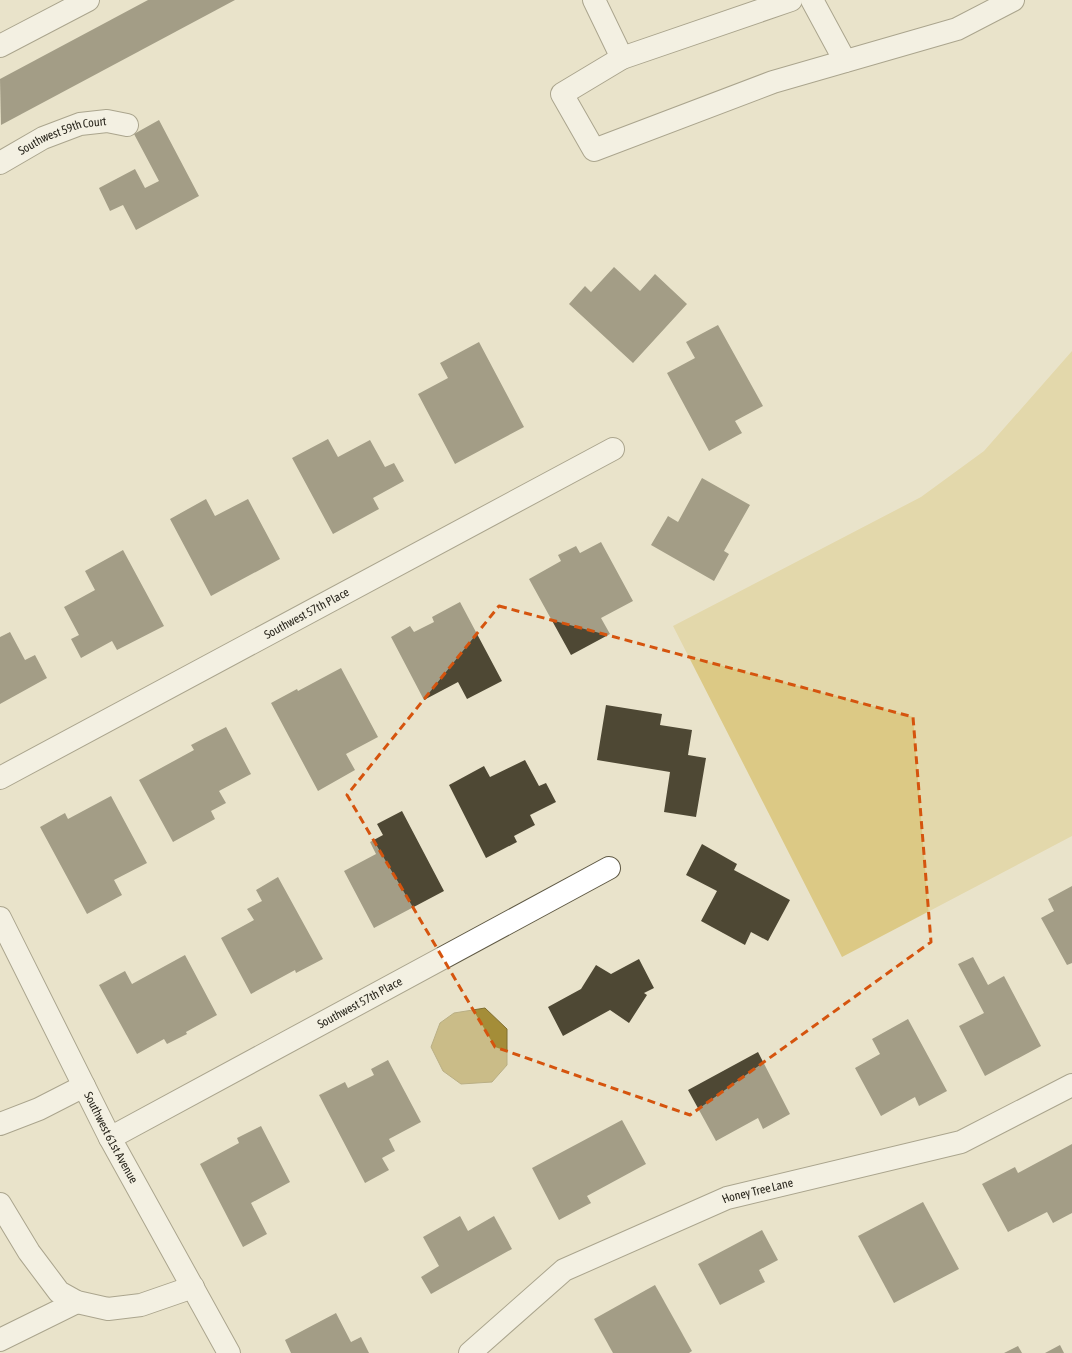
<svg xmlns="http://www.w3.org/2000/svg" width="1072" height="1353" font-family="'Asap Condensed',sans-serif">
<rect width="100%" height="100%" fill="#e9e3cb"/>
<path fill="#dcc985" d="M1072,351V836L842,957L673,626L921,497L984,451Z"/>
<path fill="#a48d38" stroke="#7f6e30" d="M485,1008L507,1029V1065L492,1082L461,1084L443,1071L431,1047L440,1023L454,1013Z"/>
<g fill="#4e4834">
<path d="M148,0H235L1,125L0,79Z"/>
<path d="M159,120L199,196L136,230L123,205L110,211L99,188L135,169L145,188L159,181L134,134Z"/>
<path d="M614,267L640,291L655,274L687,304L633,363L569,304L585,286L591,292Z"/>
<path d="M718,325L763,406L735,421L742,433L709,451L667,373L695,358L686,342Z"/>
<path d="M479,342L524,427L455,464L418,394L448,378L440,363Z"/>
<path d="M328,439L338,457L370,440L385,467L394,463L404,481L373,498L379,509L333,534L292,458Z"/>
<path d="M702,478L750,505L724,551L729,554L714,581L651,545L668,516L678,522Z"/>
<path d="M206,499L215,516L248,499L280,559L211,596L170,519Z"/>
<path d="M601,542L633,601L601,618L610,634L571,655L529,579L561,561L558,555L576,546L580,553Z"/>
<path d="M123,550L164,626L117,650L112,641L81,658L71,639L79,635L64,607L95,590L85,571Z"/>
<path d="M460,602L502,681L467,699L458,682L424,700L391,637L410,626L414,632L434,622L432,617Z"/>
<path d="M10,632L25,660L35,655L47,678L0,704V637Z"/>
<path d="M341,668L378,737L346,754L355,770L318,791L271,703L297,689L298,691Z"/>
<path d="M606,705L662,714L660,725L692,730L688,755L706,758L696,817L664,812L670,772L597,760Z"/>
<path d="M226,727L251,774L219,791L226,803L211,811L215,819L173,842L139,780L194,750L191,745Z"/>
<path d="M525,760L539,786L546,783L556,802L530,815L535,825L514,836L517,842L486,858L449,785L484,766L490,777Z"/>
<path d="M111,796L147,863L114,880L122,895L87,914L40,827L65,813L68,819Z"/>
<path d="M402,811L444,891L374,928L344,871L376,854L370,842L383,835L377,824Z"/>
<path d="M702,844L737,864L734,870L790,900L768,941L751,932L745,945L701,921L717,891L686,875Z"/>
<path d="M278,877L323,959L296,973L295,970L251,994L221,938L254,920L247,909L262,901L256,890Z"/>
<path d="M1072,886V963L1067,965L1041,918L1054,911L1048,899Z"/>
<path d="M185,955L217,1015L186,1032L187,1034L167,1044L164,1039L137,1054L99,985L125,971L132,984Z"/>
<path d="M973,957L988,985L1004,976L1041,1046L985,1076L959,1026L984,1013L958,964Z"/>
<path d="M639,959L654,988L644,993L647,995L629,1023L610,1010L563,1036L548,1007L581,989L596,965L611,974Z"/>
<path d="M908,1019L947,1091L919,1106L915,1097L881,1116L855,1068L880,1054L872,1039Z"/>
<path d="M758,1052L790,1114L763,1129L758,1118L716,1141L688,1090Z"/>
<path d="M388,1060L421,1122L389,1139L395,1151L382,1158L389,1170L365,1183L319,1095L345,1082L348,1088L374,1075L371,1069Z"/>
<path d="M622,1120L646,1164L587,1196L591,1203L559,1220L532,1168Z"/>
<path d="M261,1126L290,1182L251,1203L267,1234L243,1247L200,1164L239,1143L237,1138Z"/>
<path d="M1072,1144V1213L1053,1223L1047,1212L1008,1232L982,1184L1015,1167L1018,1173Z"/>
<path d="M923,1202L959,1269L894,1303L858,1236Z"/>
<path d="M460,1216L468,1231L494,1216L512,1249L431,1294L421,1277L439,1266L423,1237Z"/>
<path d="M762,1230L778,1260L759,1270L765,1282L720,1305L698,1264Z"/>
<path d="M655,1285L692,1351L689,1353H613L594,1319Z"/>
<path d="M336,1313L351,1342L361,1337L369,1353H291L285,1340Z"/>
<path d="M1060,1345L1064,1353H1045Z"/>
<path d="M1018,1346L1022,1353H1004Z"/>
</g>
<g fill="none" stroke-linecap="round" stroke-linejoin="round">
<defs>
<g id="minor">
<path d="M594,0L622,58"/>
<path d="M791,0L622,58L562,94L594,150L773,82L957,29L1013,0"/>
<path d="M812,0L845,61"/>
<path d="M0,46L88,0"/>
<path id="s1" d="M0,163L43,138L80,124L107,121L127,125"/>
<path id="s2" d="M0,778L613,449"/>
<path id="s3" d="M0,918L110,1138L229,1353"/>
<path d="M0,1124L39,1109L84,1086"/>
<path id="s4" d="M110,1138L609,868"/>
<path d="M0,1204L29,1252L59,1292L77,1302L108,1309L141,1305L193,1287"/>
<path d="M0,1340L77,1302"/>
<path id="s5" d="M470,1353L564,1270L727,1198L961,1142L1072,1085"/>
</g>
</defs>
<use href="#minor" stroke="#5f5944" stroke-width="24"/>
<use href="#minor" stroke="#fff" stroke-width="22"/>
</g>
<path d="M0 0H1072V1353H0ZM499,606L913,717L931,942L690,1115L495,1047L347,795Z" fill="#e9e3cb" fill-opacity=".55" fill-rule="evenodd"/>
<path fill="none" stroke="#d5540e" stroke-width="3" stroke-dasharray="8 5" stroke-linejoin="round" d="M499,606L913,717L931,942L690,1115L495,1047L347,795Z"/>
<g text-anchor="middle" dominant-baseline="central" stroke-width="4" stroke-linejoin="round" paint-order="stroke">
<g font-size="12" fill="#2a271e" stroke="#f7f0d8">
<text stroke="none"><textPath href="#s1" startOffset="69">Southwest 59th Court</textPath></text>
<text stroke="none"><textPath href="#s2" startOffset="348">Southwest 57th Place</textPath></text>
<text stroke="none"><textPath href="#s4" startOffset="284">Southwest 57th Place</textPath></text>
<text stroke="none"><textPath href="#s3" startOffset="246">Southwest 61st Avenue</textPath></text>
<text stroke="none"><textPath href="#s5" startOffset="335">Honey Tree Lane</textPath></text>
</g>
</g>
</svg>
